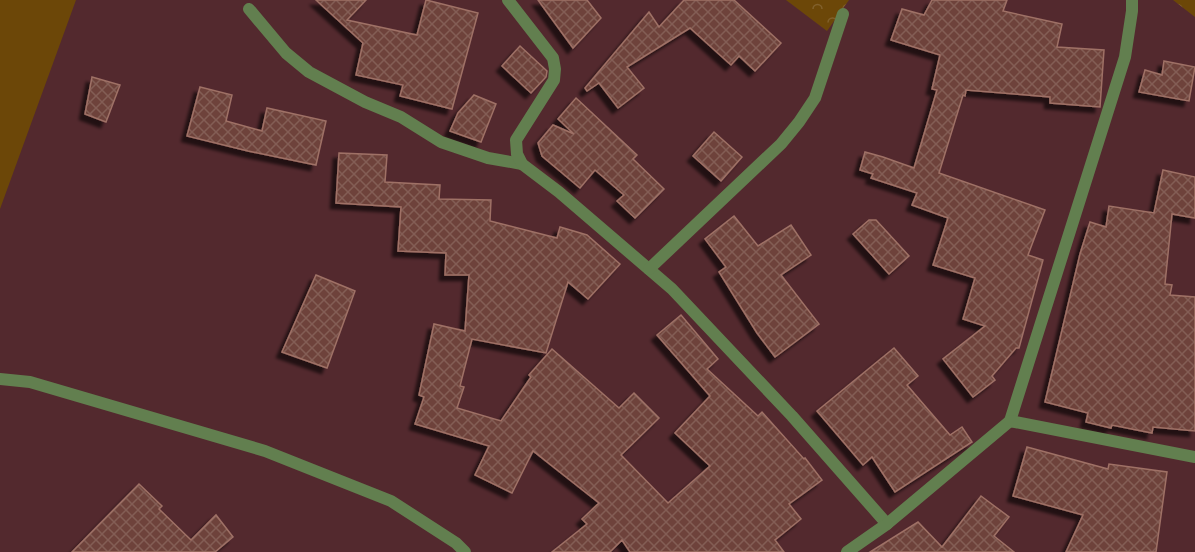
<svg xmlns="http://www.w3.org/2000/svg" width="1195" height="552" font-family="Montserrat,sans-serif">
<defs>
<pattern id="forest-crowns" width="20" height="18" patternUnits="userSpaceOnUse" patternTransform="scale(1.5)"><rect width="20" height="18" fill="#6c4708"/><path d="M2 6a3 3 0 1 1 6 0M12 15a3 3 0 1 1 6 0" fill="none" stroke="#81602b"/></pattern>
<pattern id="building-cross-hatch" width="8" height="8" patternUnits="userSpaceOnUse" patternTransform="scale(1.5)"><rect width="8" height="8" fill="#6e433a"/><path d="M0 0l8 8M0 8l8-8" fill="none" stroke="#835d55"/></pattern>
<filter id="shadow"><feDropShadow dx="-5.5" dy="5.5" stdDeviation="1.5" flood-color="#0009"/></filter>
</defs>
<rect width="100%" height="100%" fill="#53292e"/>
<path fill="#6c4708" d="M0,0H76L0,209Z"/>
<g fill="url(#forest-crowns)">
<path d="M786,0H849L827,31Z"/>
<path d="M1173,0H1195V17Z"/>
</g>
<g fill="url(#building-cross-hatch)" stroke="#9f7166" stroke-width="1.5" filter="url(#shadow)">
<path d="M316,0H366L347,20L417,35L426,0L478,13L452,109L400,96L403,85L356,75L363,43Z"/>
<path d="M538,0H587L601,18L573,48Z"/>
<path d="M684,0H734L781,43L755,71L739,56L731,65L690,28L627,67L644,88L618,108L599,83L587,91L585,88L649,12L659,27Z"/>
<path d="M932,0H1007L1003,11L1062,24L1057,47L1104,50L1100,107L1050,103V97L966,90L965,96L963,95L939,173L1045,210L1028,255L1043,260L1019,348H1016L992,376L995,380L973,397L943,359L985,326L963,319L975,278L933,265L948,218L912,205L917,193L871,178L873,174L860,170L865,152L883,157L914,168L937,90L932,89L940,55L891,40L902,9L924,15Z"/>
<path d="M520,46L547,71L546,77L531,93L502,66Z"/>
<path d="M1164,61L1195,67L1189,101L1139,92L1145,70L1162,75Z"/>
<path d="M92,77L120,85L106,122L85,114Z"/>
<path d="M200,87L232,95L226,121L262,131L267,108L326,121L316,165L248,151L187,136Z"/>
<path d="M474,95L496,104L481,142L450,131L458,113Z"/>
<path d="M576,98L637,155L633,159L664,189L635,218L617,201L624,195L595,170L580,188L542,156L538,143L553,125L574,134L558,119Z"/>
<path d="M714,132L742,157L721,181L693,156Z"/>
<path d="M339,153L387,155L385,182L440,185L439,199L491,200L490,221L557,238L560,227L587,235L620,264L588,299L568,282L546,353L472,339L460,386L464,387L457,408L501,421L531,377L529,375L552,349L619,408L634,393L659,418L621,455L668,503L710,466L675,433L710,396L657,335L681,315L718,359L707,369L758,416L762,412L804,459L805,458L822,480L789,504L801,519L775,540L784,552H630L622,540L610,552H552L587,524L582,519L599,503L533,451L512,493L475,475L489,446L415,424L424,397L419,395L434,324L465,331L469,275H445L446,253L398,251L401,207L336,203Z"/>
<path d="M1163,170L1195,177V218L1172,214L1165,284L1172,285L1170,295L1195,297V431L1153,427L1152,433L1112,425L1111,428L1086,422L1088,413L1045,402L1080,254L1090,222L1106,227L1109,206L1154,213Z"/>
<path d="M734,216L758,246L791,225L811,255L781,275L819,324L775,357L757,333L719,272L726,267L705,239Z"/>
<path d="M869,220H876L909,256L889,274L853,234Z"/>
<path d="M316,275L355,291L327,368L282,352Z"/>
<path d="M894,348L918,376L907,385L950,435L962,427L972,442L895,492L872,457L863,465L817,411Z"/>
<path d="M1027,447L1108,469L1109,464L1167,472L1156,552H1066L1083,515L1013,496Z"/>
<path d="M139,484L162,506L159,509L191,540L216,515L233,537L215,552H72Z"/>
<path d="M981,496L1009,517L994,536L1014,552H870L918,522L942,547Z"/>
</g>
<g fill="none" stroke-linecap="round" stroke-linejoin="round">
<path stroke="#627f4f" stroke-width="12" d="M249,9L286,53L309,72L365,102L401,117L441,142L488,158L522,164"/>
<g stroke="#627f4f" stroke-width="12">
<path d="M508,0L553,58L555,69L554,80L516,140L517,154L522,164L559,192L672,289L792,416L887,524"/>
<path d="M649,269L781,144L799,122L815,98L843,14"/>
<path d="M1010,421L1125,57L1132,11V0"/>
<path d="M847,552L887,524L1010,421L1195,457"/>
</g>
<path stroke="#627f4f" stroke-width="12" d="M0,379L30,382L265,451L391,501L456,543L465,552"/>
</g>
</svg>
